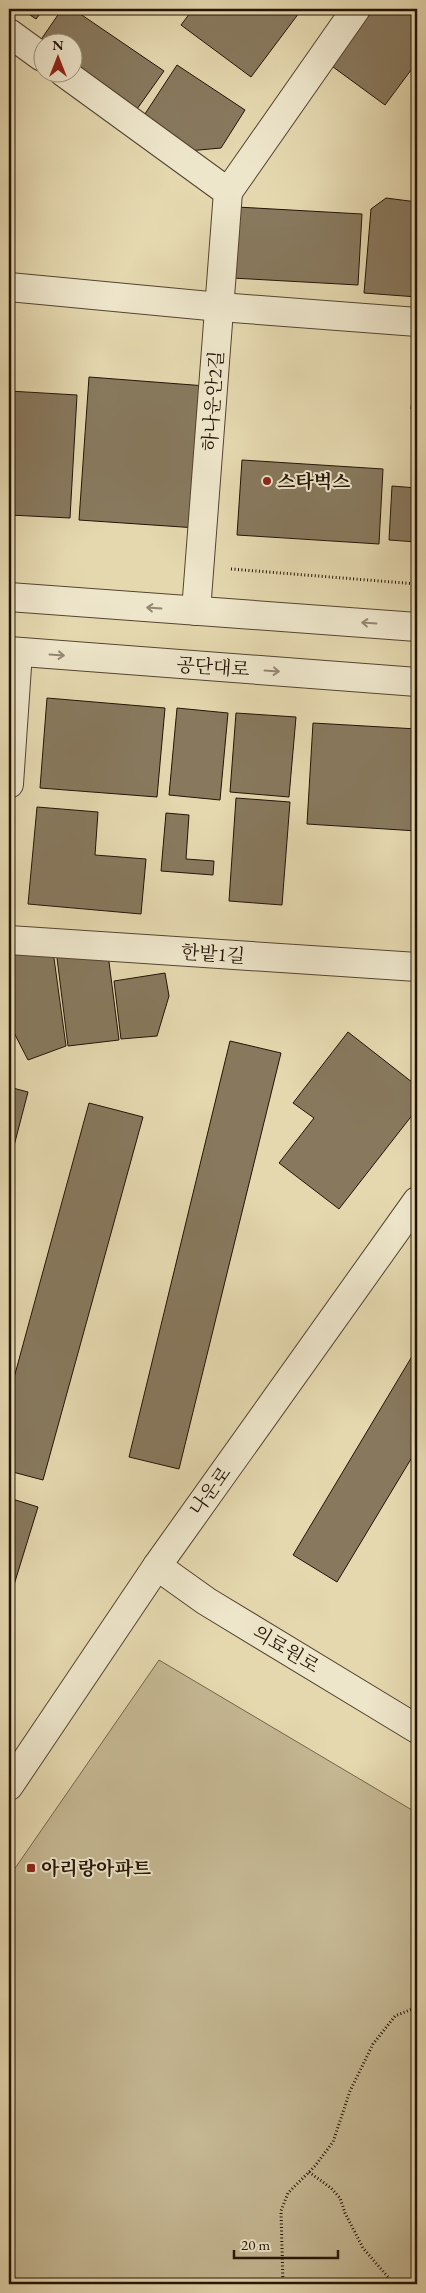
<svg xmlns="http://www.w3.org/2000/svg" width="426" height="2293" font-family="'EB Garamond','Noto Serif KR',serif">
<rect width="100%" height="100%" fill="#e5d8af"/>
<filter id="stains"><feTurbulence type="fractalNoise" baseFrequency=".004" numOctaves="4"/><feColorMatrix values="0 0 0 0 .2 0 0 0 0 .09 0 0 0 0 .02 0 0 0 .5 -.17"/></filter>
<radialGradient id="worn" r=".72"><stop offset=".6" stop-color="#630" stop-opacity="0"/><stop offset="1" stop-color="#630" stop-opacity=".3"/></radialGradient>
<path fill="#c4b792" stroke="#74654c" d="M159,1660L417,1813V2284H9V1877Z"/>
<g fill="#88795e" stroke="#231306">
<path d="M21,9H44L36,19Z"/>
<path d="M62,9H73L164,71L137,109L72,64V42L40,41Z"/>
<path d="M193,9H302L251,77L181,25Z"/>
<path d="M370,9H411L417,13V62L385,105L329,64Z"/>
<path d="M177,65L245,110L221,148L188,151L141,120Z"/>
<path d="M386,198L417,202V297L364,293L371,209Z"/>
<path d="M237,207L362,214L358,285L232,278Z"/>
<path d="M416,346H417V409H411Z"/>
<path d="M89,377L206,386L197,528L79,520Z"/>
<path d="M9,391L77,395L70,518L9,515Z"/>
<path d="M242,460L383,469L379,544L237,535Z"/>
<path d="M392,486L417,488V542L389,540Z"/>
<path d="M47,698L165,708L157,797L40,788Z"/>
<path d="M177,708L228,713L220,800L169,795Z"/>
<path d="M236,713L296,717L289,797L230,792Z"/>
<path d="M313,723L417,729V831L307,824Z"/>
<path d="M236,798L290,802L282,905L229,901Z"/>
<path d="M37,807L98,812L95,855L146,859L141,914L28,904Z"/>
<path d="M166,813L189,815L186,859L214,861L213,875L161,871Z"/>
<path d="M56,950L108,954L119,1040L68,1046Z"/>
<path d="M53,951L66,1046L28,1060L9,1023V955L12,952Z"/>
<path d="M165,973L169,996L157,1036L121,1039L114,981Z"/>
<path d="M348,1032L417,1086V1109L339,1209L279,1163L314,1118L293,1103Z"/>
<path d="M230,1041L281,1053L179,1469L129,1457Z"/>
<path d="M9,1087L28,1092L9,1165Z"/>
<path d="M89,1103L143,1117L43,1480L9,1471V1396Z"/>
<path d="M417,1348V1449L337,1582L293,1555Z"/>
<path d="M9,1498L38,1507L9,1601Z"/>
</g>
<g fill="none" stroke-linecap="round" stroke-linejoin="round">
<defs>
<g id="minor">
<path d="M9,33L42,57"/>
<path d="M63,72L228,192L196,611"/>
<path d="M228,192L356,9"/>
<path d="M9,287L220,307L417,322"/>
<path d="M9,597L417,627"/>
<path d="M9,651L417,682"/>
<path d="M9,784L18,652"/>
<path d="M9,940L417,967"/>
<path d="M157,1566L206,1601L417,1729"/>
<path d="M9,1786L157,1566L417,1201"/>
</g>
</defs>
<use href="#minor" stroke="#544430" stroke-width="30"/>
<g stroke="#231306" stroke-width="3" stroke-dasharray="1 2.5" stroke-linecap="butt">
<path d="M231,569L417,584"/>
<path d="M309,2172L331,2188L340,2198L345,2213L363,2248L394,2284"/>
<path d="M283,2284L281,2211L288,2193L315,2166L333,2142L350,2091L373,2044L395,2016L417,2007"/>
</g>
<use href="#minor" stroke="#eee6cb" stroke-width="28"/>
</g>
<defs><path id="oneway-shaft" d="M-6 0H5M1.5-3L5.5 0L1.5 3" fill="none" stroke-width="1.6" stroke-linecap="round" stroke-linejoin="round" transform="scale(1.25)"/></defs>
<g stroke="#938772">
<use href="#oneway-shaft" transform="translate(154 608) rotate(-176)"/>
<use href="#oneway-shaft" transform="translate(369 623) rotate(-176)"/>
<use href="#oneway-shaft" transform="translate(57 655) rotate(4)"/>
<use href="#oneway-shaft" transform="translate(272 671) rotate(4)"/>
</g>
<g fill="#8f2418" stroke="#eee6cb" stroke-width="2">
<circle cx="267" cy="481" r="5"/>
<rect x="26" y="1863" width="10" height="10" rx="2.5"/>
</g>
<g text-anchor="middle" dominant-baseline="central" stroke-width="4" stroke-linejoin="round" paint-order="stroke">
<g font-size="19" fill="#231306" stroke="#eee6cb">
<text transform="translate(213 401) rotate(-86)">하나운안2길</text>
<text transform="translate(213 667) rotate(4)">공단대로</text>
<text transform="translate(213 954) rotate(4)">한밭1길</text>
<text transform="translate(210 1491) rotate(-54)">나운로</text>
<text transform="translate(286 1649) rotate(31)">의료원로</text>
</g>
<g font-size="19" font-weight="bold" fill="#231306" stroke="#eee6cb" text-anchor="start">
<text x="277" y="481">스타벅스</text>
<text x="41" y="1868">아리랑아파트</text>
</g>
</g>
<rect width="426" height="2293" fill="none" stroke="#e5d8af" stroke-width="30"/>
<rect x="10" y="10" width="406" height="2273" fill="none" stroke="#231306" stroke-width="2.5"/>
<rect x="15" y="15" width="396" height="2263" fill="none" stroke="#231306"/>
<g transform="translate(58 58)"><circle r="24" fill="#eee6cb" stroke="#9d927c"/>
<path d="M0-4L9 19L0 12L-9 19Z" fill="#8f2418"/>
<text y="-8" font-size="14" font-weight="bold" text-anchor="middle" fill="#231306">N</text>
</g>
<path d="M234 2250v8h104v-8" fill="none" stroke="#231306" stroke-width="2.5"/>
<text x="241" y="2250" font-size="15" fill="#231306" stroke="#eee6cb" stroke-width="4" paint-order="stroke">20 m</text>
<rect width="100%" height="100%" filter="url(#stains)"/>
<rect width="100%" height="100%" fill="url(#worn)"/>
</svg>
